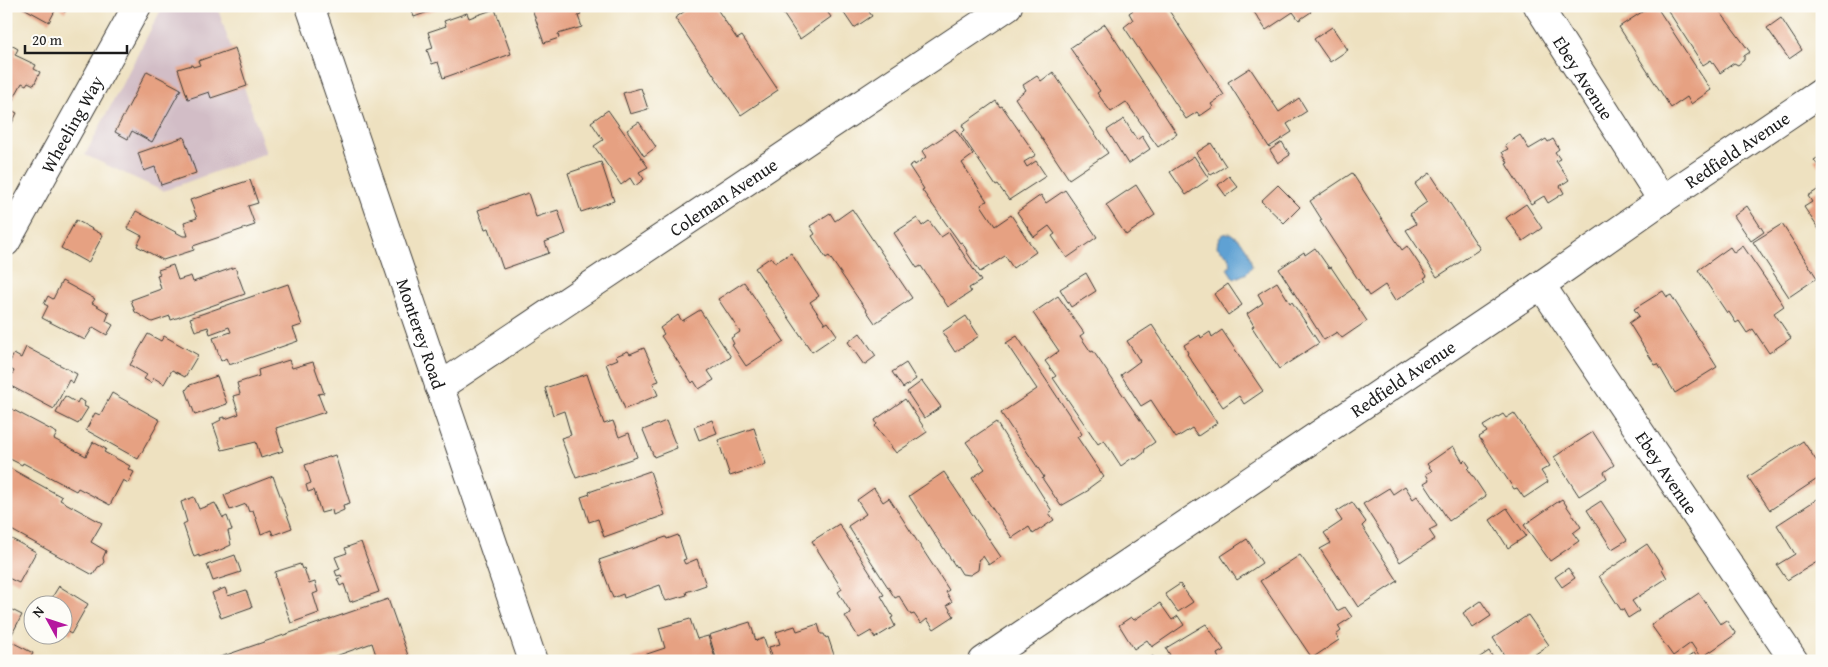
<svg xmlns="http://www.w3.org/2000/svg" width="1828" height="667" font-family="'Gentium Book Plus',serif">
<rect width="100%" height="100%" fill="#fdfcf7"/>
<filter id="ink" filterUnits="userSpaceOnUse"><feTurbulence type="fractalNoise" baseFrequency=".02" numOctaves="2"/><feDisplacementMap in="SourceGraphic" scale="10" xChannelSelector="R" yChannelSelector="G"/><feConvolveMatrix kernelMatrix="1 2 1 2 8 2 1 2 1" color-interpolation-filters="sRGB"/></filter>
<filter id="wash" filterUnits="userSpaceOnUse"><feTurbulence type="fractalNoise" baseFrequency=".0096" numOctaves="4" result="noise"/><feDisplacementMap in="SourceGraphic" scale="20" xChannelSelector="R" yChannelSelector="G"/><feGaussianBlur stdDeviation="1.12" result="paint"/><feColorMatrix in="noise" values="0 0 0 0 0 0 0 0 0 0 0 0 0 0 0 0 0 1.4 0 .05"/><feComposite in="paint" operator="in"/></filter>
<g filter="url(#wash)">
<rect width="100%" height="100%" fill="#eee1c0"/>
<path fill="#d2bdc6" d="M163,6H217L266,153L163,191L85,155Z"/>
<path fill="#5fa1d3" stroke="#3e5e78" d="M1230,233C1245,243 1248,248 1252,266L1247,273L1234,279L1227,268L1231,265L1229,257L1217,247L1218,240L1223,234Z"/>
<g id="blocks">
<g fill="#e6a182">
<path d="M20,6H68L65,12L57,7L49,22Z"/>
<path d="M410,6H442V7L414,17Z"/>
<path d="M531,6H579L581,15L578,16L582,27L558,34L559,38L544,43Z"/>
<path d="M692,6H715L737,39L742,36L778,90L741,115L675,18Z"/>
<path d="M778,6H823L831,17L800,39Z"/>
<path d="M839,6H865L872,16L854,28Z"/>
<path d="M1139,6H1166L1224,95L1211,104L1213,107L1200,116L1197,112L1186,119L1124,27L1133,20L1129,13Z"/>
<path d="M1250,6H1307L1311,12L1299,20L1293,12L1266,30Z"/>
<path d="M1651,6H1656L1711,90L1691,104L1687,97L1671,108L1619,27Z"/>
<path d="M1665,6H1716L1750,52L1744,56V60L1738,65L1734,63L1720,73L1711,60L1703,65Z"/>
<path d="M495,9L511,54L443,78L438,62L432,64L427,50L433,48L428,32L446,26L444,21L467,13L469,18Z"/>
<path d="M1781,18L1802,50L1789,59L1767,28Z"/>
<path d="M1105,24L1177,134L1158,147L1126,102L1111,112L1097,93L1100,91L1070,48Z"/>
<path d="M1332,27L1348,50L1330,62L1314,39Z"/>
<path d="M6,42L18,49L15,55L36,65L34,69L40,72L34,85L28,82L26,85L22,83L10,105L13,107L11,110L17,113L11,125L6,123Z"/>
<path d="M235,48L247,86L211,98L209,92L188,99L178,69L192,65L193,67L200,65L198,61Z"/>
<path d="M1250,68L1279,112L1299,98L1307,111L1287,124L1292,132L1269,147L1228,82Z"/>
<path d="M147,71L181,89L152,142L132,131L128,139L115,132Z"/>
<path d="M1053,72L1108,153L1069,179L1015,98L1026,90L1023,85L1037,76L1041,81Z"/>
<path d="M641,88L648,109L630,114L623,93Z"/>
<path d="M996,101L1000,107L1002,106L1036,155L1024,162L1027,167L1036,161L1046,176L1009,200L998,185L996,186L961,134L965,130L962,125Z"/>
<path d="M608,110L648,167L639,172L644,179L635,186L630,178L621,185L594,146L603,140L591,122Z"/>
<path d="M1124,119L1137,140L1142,136L1150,149L1128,164L1107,130Z"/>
<path d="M639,122L656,147L644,156L627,130Z"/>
<path d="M955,129L973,155L962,163L987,201L981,205L995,226L1011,215L1036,252L1013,268L1005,256L980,272L966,251H967L962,242L960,243L922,190L924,189L909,166L914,163L915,165L926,157L922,151Z"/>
<path d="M1520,135L1529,149L1546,139L1548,142L1553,139L1559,149L1555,152L1560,159L1556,161L1569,180L1560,186L1564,193L1548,203L1544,196L1531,204L1506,164L1508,163L1502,152L1508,149L1505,145Z"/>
<path d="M184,137L196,173L161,185L155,167L144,171L138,153Z"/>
<path d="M1282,142L1290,155L1278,163L1270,150Z"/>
<path d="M1211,143L1226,166L1211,175L1196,153Z"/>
<path d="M1822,155V171L1814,160Z"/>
<path d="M1194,156L1209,179L1186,195L1170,172Z"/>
<path d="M601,162L614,201L581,212L568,173Z"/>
<path d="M1352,173L1402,250L1407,246L1427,276L1424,278L1426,281L1395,301L1385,285L1369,296L1320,221L1322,220L1310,201Z"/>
<path d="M1430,173L1480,249L1437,277L1406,230L1416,224L1410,214L1427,202L1415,184Z"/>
<path d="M1229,176L1238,187L1226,196L1218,185Z"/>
<path d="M250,180L258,203L248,206L255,225L193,246L194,250L163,260L137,246L142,236L127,228L136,211L183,236H188L184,222L197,218L190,200Z"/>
<path d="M1136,185L1155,215L1126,235L1106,205Z"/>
<path d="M1278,185L1300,207L1284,223L1261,201Z"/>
<path d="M1822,187V234L1804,207L1812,202L1808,196Z"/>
<path d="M1065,190L1097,237L1067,258L1052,236L1055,234L1049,226L1034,237L1017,212L1041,195L1046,203Z"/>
<path d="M528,193L536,217L558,210L566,234L545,242L549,253L503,269L489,228L485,229L478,210Z"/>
<path d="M1526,204L1542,228L1523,241L1506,218Z"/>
<path d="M1747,206L1764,232L1751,241L1734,216Z"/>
<path d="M852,209L912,298L875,323L829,256L826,258L812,236L815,234L810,226L830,213L835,221Z"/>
<path d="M917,218L922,226L929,221L941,237L949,232L981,281L969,288L971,292L948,307L921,266L917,268L894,233Z"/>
<path d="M76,220L103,235L88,263L61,248Z"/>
<path d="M1782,224L1817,278L1789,297L1753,242Z"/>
<path d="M1743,246L1784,306L1774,313L1791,338L1769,353L1753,329L1747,333L1739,321L1736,323L1729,312L1727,313L1698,270L1730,247L1734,253Z"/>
<path d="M1315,248L1329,268L1331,267L1367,321L1342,338L1337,332L1324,340L1279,269L1304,252L1305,255Z"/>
<path d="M791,253L819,296L810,302L825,324L828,322L837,335L812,352L755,268L771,257L775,263Z"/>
<path d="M173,265L178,280L191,276L193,282L235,267L245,294L171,320L170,316L152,322L135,312L131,300L161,289L157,275L160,274L158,270Z"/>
<path d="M1086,273L1096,291L1071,307L1060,289Z"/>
<path d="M62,281L95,299L92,303L109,313L106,321L113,325L107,335L93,327L85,340L42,318L48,306L44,304L48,296L53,299Z"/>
<path d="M744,282L784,341L746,366L732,345L734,344L731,338L740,332L718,299Z"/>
<path d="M1277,282L1290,303L1292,302L1319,343L1279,369L1252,327L1254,326L1247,314L1263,303L1258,294Z"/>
<path d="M288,284L302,325L293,328L298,341L229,365L226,358L221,361L213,338L231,332L229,327L210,334L208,327L195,331L190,318Z"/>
<path d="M1228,284L1242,305L1228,315L1214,294Z"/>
<path d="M1663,291L1667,297L1671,295L1717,367L1675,393L1658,364L1655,365L1629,323L1639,316L1634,309Z"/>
<path d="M1058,296L1084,333L1080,336L1091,352L1093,351L1155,442L1145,449L1144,453L1136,459L1132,458L1121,466L1104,440L1098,444L1053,378L1056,376L1045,361L1059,351L1033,313Z"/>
<path d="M700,310L731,357L708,371L714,380L699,389L694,381L692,383L661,336L664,334L660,328L678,315L682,321Z"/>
<path d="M966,316L979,336L955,352L942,332Z"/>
<path d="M1152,325L1217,423L1198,436L1192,428L1176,438L1151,400L1141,406L1121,375L1140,361L1127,341Z"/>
<path d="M1222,330L1263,391L1244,404L1239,396L1223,407L1187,354L1188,353L1184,345L1200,335L1201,338L1210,332L1212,337Z"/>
<path d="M860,333L876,356L864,365L848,342Z"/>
<path d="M148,334L161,341L164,336L198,355L185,377L172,370L164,384L154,378L151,383L144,379L147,375L130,365Z"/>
<path d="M1017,336L1082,434L1077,437L1104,477L1089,488V490L1061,506L1042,478L1044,477L1001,413L1037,389L1006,343Z"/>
<path d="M26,347L77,374L73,383L69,380L54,409L7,384L14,371L7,367L14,354L21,358Z"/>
<path d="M644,348L659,381L653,383L658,395L625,409L606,364L618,359L616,356L628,351L630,354Z"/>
<path d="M289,360L292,368L313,362L324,393L318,394L325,412L276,428L283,451L261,458L256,442L222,450L213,424L221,420L220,418L225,417V419L239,414L233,396L240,394L237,383L259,376L258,370Z"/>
<path d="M906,363L916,379L903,388L892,372Z"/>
<path d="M587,374L604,424L613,421L619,437L629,433L637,457L576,478L561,438L571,435L564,411L553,415L545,388Z"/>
<path d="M217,376L227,404L195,415L186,390L190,385Z"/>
<path d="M922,381L941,407L924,418L907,392Z"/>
<path d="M112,393L160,420L138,459L86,430L95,413L100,415Z"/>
<path d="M65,396L77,403L79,399L85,402L84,406L88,408L78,424L56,413Z"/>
<path d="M905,399L927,432L896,453L875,426L877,424L875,420Z"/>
<path d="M6,406L57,433L54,439L86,456L93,442L106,449L104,452L130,466L128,469L134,472L128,483L123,480L110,505L78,488L76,491L23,463L22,465L6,457Z"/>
<path d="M1514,413L1550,466L1541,471L1548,482L1524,498L1517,488L1514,489L1479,437L1487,432L1483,426L1503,414L1506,418Z"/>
<path d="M712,420L717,433L699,440L694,427Z"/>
<path d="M666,421L677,448L654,457L643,430Z"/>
<path d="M996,422L1052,511L1049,513L1054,520L1033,534L1029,527L1012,538L972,478L985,469L966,442Z"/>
<path d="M754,428L766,464L730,476L718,440Z"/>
<path d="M1593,432L1614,465L1604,472L1607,478L1579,496L1554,457Z"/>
<path d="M1803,441L1822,469V476L1770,510L1748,477Z"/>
<path d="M1453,446L1463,462L1465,460L1470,467L1468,469L1486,496L1449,521L1424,483L1429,480L1426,474L1432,471L1427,464Z"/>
<path d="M335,455L350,503L343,505L344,510L333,515L332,510L321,513L314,490L308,492L306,485L311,483L305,465Z"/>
<path d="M6,466L62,497L60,500L102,523L91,542L106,551L103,558L104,562L101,566L98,567L93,575L6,527Z"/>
<path d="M650,471L665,515L604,537L598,519L589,522L581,497L590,494L589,492Z"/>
<path d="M944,472L1001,557L989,565L983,556L978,560L979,562L978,570L970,575L962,574L957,566L956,567L909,496Z"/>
<path d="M273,476L292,528L273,535L271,530L261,534L253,510L249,512L246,504L230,510L224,495Z"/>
<path d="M1405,486L1413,499L1417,496L1437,526L1429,530L1435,539L1400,562L1363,504L1389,488L1393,494Z"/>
<path d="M874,488L883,502L889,498L949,590L946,592L952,602L947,605L954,616L934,629L927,619L921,624L914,614L911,615L899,596L895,598L848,526L866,514L857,500Z"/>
<path d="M1822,496V559L1787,580L1777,565L1795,554L1777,525Z"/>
<path d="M194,497L199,509L215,503L223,518L227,516L232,530L228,531L231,545L216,552V551L199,557V555L194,557L183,524L187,522L181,502Z"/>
<path d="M1562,499L1581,527L1573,533L1579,541L1550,561L1524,525Z"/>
<path d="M1601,501L1627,540L1612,549L1587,510Z"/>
<path d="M1352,502L1366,522L1362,526L1398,581L1358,607L1320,549L1331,543L1324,533L1342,521L1336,512Z"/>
<path d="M1507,508L1526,536L1508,548L1490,520Z"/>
<path d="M839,524L884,595L881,596L893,617L891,618L895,626L875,638L871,631L859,638L845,616L851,613L838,592L842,589L812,541Z"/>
<path d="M678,535L686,559L683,560L685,564L697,559L706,585L686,592L687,595L666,601L662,593H663L660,585L624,598L623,594L613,598L599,560L666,537L667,539Z"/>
<path d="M6,536L36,552L19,583L6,577Z"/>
<path d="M1247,539L1262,563L1237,580L1221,556Z"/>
<path d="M361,542L379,592L350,602L344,584L340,586L337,579L342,577L341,575L337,576L335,571L340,569L335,557L347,553L345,548Z"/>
<path d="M1647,544L1663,568L1662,569L1667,578L1632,601L1639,611L1628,618L1623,609L1621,610L1599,576Z"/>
<path d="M235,555L241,572L213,581L207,565Z"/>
<path d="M1300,555L1322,585L1337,611L1345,607L1352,617L1338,626L1341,631L1336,635L1339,640L1312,658L1260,581Z"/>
<path d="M300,564L302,569L304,568L309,584L315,582L318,592L313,594L319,613L291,623L275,577H276L275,572Z"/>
<path d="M1568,568L1575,578L1562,587L1555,577Z"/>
<path d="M1180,584L1193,602L1178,612L1165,594Z"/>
<path d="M59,586L88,604L71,634L62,629V604H48Z"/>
<path d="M225,588L228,596L246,590L252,607L221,618L212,593Z"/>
<path d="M1699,593L1720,624L1726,620L1736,634L1701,658L1691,643L1673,656L1651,625Z"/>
<path d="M388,599L410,661H368L367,658L376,655L372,643L322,661H209Z"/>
<path d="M1481,601L1491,616L1473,628L1463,613Z"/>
<path d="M1160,603L1172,620L1178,616L1184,625L1152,647L1147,640L1134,649L1119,625L1131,617L1134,620Z"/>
<path d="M6,607L22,615L12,634L6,631Z"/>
<path d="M1528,615L1549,645L1525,661H1508L1493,638Z"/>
<path d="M690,619L697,639L708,636L716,661H632V659L665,648L659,628Z"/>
<path d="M750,622L756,641L764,638L771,661H717L709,635Z"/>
<path d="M818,624L821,634H824L826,638L828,637L836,661H774L769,647L780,644L776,632L795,626L797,631Z"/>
<path d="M1206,624L1224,650L1217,654L1220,661H1169L1166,657L1170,655L1166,648Z"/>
<path d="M6,639L33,653L29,661H6Z"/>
<path d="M1489,651L1495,661H1478L1477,659Z"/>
<path d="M1694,653L1700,661H1683Z"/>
<path d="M1714,653L1719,661H1702Z"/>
<path d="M1153,656L1156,661H1145Z"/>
</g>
</g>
</g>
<g filter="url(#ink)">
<use href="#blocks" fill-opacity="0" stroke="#3c3a35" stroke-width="1"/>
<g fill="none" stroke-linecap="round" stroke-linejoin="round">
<defs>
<g id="minor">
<path id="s1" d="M310,6L533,661"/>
<path id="s2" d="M1538,6L1662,200"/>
<path id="s3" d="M6,242L137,6"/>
<path id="s4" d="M1541,285L1794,661"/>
<path id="s5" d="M439,387L1008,6"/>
<path id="s6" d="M983,661L1541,285L1662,200L1822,92"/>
</g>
</defs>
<use href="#minor" stroke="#3c3a35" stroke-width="30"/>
<use href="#minor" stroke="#fff" stroke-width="28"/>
</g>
</g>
<g text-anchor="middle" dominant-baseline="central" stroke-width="4.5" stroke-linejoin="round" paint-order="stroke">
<g font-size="18" fill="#1c1c1c" stroke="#fdfcf7">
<text stroke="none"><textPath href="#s2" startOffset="85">Ebey Avenue</textPath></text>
<text stroke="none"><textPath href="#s3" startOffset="135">Wheeling Way</textPath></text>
<text stroke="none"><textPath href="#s6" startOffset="911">Redfield Avenue</textPath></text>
<text stroke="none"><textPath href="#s5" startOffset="342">Coleman Avenue</textPath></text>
<text stroke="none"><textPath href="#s1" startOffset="346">Monterey Road</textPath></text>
<text stroke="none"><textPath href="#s6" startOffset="506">Redfield Avenue</textPath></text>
<text stroke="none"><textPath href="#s4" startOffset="226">Ebey Avenue</textPath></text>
</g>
</g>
<rect width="1828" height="667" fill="none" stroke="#fdfcf7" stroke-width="25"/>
<g transform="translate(48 620) rotate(310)"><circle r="24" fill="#fdfcf7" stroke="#a3a29f"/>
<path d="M0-4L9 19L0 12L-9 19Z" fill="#b5179e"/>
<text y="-8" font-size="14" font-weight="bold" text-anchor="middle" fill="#1c1c1c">N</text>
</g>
<path d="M25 45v8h102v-8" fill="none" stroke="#1c1c1c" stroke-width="2.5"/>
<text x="32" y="45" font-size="15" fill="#1c1c1c" stroke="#fdfcf7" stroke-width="4" paint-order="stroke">20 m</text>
</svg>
